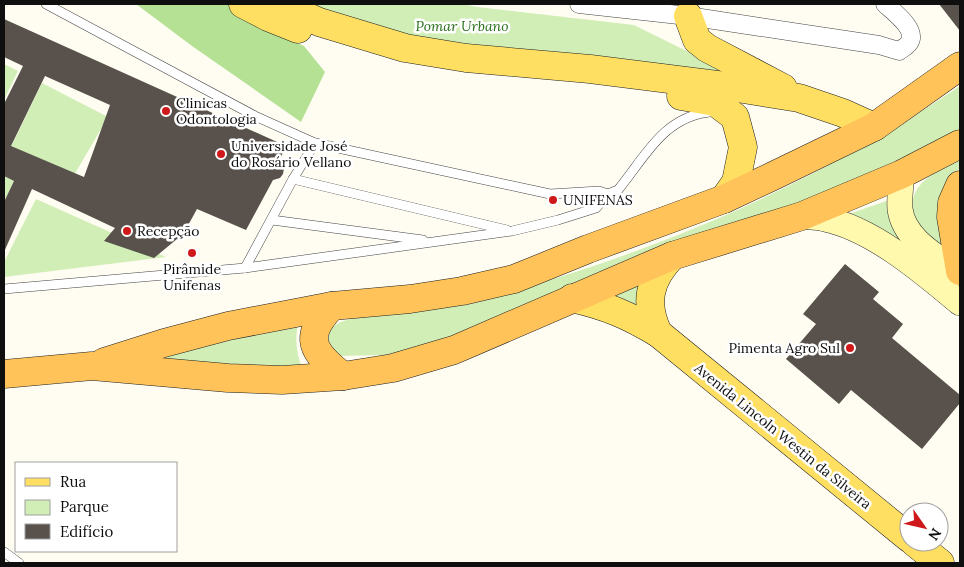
<svg xmlns="http://www.w3.org/2000/svg" width="964" height="567" font-family="Lora,serif">
<rect width="100%" height="100%" fill="#fffdf2"/>
<g fill="#d1eeb7">
<path d="M302,4H463L477,7L634,25L739,77L393,36Z"/>
<path d="M4,64L18,71L4,100Z"/>
<path d="M42,83L108,117L73,177L11,147Z"/>
<path d="M960,86V133L919,160L434,344L385,355L340,356C334,352 328,346 328,338C329,317 363,318 378,315C413,309 448,301 482,295C501,291 519,288 538,283C576,273 615,259 652,245C761,204 864,151 960,86Z"/>
<path d="M960,157V168L954,174L948,250C940,244 931,238 923,230C910,218 908,198 921,184C930,174 949,165 960,157Z"/>
<path d="M4,176L14,181L4,202Z"/>
<path d="M36,199L166,257L4,277V262Z"/>
<path d="M892,199L960,280V295L843,216Z"/>
<path d="M642,280L645,316L603,297Z"/>
<path d="M298,323C295,340 296,352 302,368L133,361Z"/>
</g>
<path fill="#b4e194" d="M136,4H230L263,27L304,46L325,72L301,122L192,46Z"/>
<g fill="#59514b" fill-rule="evenodd">
<path d="M939,4H960V31Z"/>
<path d="M4,19L286,146L280,159L284,168L283,174L280,178L273,180L246,230L197,209L180,240L177,239L154,258L104,241L115,228L32,189L4,252V202L14,181L4,176V104L23,66L4,57ZM45,76L110,105L84,177L11,146Z"/>
<path d="M845,264L879,292L873,299L903,324L892,338L960,395V403L922,449L851,390L839,404L786,359L816,324L803,314Z"/>
</g>
<g fill="none" stroke-linecap="round" stroke-linejoin="round">
<defs>
<g id="service">
<path d="M46,4L255,116L315,143L550,194L599,191L608,194"/>
<path d="M293,179L507,230"/>
<path d="M272,220L423,240"/>
<path d="M245,268L293,179L315,143"/>
<path d="M4,289L245,268L512,231L558,220L596,208L608,194L618,190C645,157 663,117 710,112"/>
<path d="M4,552L19,563"/>
</g>
<path id="minor" d="M579,4L688,16L879,45L899,51C902,49 907,46 909,43C918,30 894,12 885,4"/>
<g id="secondary">
<path d="M902,174C901,185 899,198 900,209C904,240 938,257 960,273"/>
<path d="M802,216C809,217 817,217 825,219C873,229 923,272 960,303"/>
</g>
<g id="primary">
<path d="M243,4L268,17L298,29"/>
<path d="M279,4L319,22L405,48L466,58L590,69L725,86L799,98L843,113L874,127"/>
<path d="M688,16L697,40L707,48L783,88"/>
<path d="M681,96L715,102L735,117L743,147L736,182L724,199"/>
<path d="M572,298C607,306 628,315 658,333L909,538"/>
<path d="M658,333C644,303 649,280 672,256"/>
<path d="M914,542L940,563"/>
</g>
<g id="trunk">
<path d="M960,185L952,203L951,217L960,271"/>
<path d="M332,306C302,337 312,352 343,376"/>
<path d="M104,362L164,343L228,326L332,306L410,299L462,291L514,279L588,249L724,199L773,176L874,127L960,66"/>
<path d="M4,374L92,366L228,378L282,380L343,376L393,368L454,350L672,256L802,216L902,174L960,144"/>
</g>
</defs>
<use href="#service" stroke="#424242" stroke-width="10"/>
<use href="#minor" stroke="#424242" stroke-width="19"/>
<use href="#secondary" stroke="#313131" stroke-width="26"/>
<use href="#primary" stroke="#202020" stroke-width="29"/>
<use href="#trunk" stroke="#202020" stroke-width="29"/>
<use href="#service" stroke="#fff" stroke-width="9"/>
<use href="#minor" stroke="#fff" stroke-width="18"/>
<use href="#secondary" stroke="#fff9ad" stroke-width="25"/>
<use href="#primary" stroke="#ffdf62" stroke-width="28"/>
<use href="#trunk" stroke="#ffc359" stroke-width="28"/>
</g>
<g fill="#cf181a" stroke="#fff" stroke-width="2">
<circle cx="166" cy="111" r="5"/>
<circle cx="221" cy="154" r="5"/>
<circle cx="553" cy="200" r="5"/>
<circle cx="127" cy="231" r="5"/>
<circle cx="192" cy="253" r="5"/>
<circle cx="850" cy="348" r="5"/>
</g>
<g text-anchor="middle" dominant-baseline="central" stroke-width="5" stroke-linejoin="round" paint-order="stroke">
<g font-size="14" font-style="italic" fill="#276f18" stroke="#fff">
<text x="462" y="26">Pomar Urbano</text>
</g>
<g font-size="14" fill="#0f0f0f" stroke="#fff" text-anchor="start">
<text x="176" y="103">Clinicas<tspan x="176" dy="16">Odontologia</tspan></text>
<text x="231" y="146">Universidade José<tspan x="231" dy="16">do Rosário Vellano</tspan></text>
<text x="563" y="200">UNIFENAS</text>
<text x="137" y="231">Recepção</text>
<text x="192" y="269" text-anchor="middle">Pirâmide<tspan x="192" dy="16">Unifenas</tspan></text>
<text x="840" y="348" text-anchor="end">Pimenta Agro Sul</text>
</g>
<g font-size="14" fill="#0f0f0f" stroke="#fff">
<text transform="translate(783 436) rotate(39)">Avenida Lincoln Westin da Silveira</text>
</g>
</g>
<rect width="964" height="567" fill="none" stroke="#0f0f0f" stroke-width="10"/>
<rect x="15" y="462" width="162" height="90" fill="#ffffff" stroke="#9f9f9f"/>
<rect x="25" y="478" width="25" height="8" fill="#ffdf62" stroke="#9f9f9f"/>
<text x="60" y="487" font-size="15" fill="#0f0f0f">Rua</text>
<rect x="25" y="500" width="25" height="15" fill="#d1eeb7" stroke="#9f9f9f"/>
<text x="60" y="512" font-size="15" fill="#0f0f0f">Parque</text>
<rect x="25" y="524" width="25" height="15" fill="#59514b" stroke="#9f9f9f"/>
<text x="60" y="537" font-size="15" fill="#0f0f0f">Edifício</text>
<g transform="translate(924 527) rotate(124)"><circle r="24" fill="#ffffff" stroke="#9f9f9f"/>
<path d="M0-4L9 19L0 12L-9 19Z" fill="#cf181a"/>
<text y="-8" font-size="14" font-weight="bold" text-anchor="middle" fill="#0f0f0f">N</text>
</g>
</svg>
